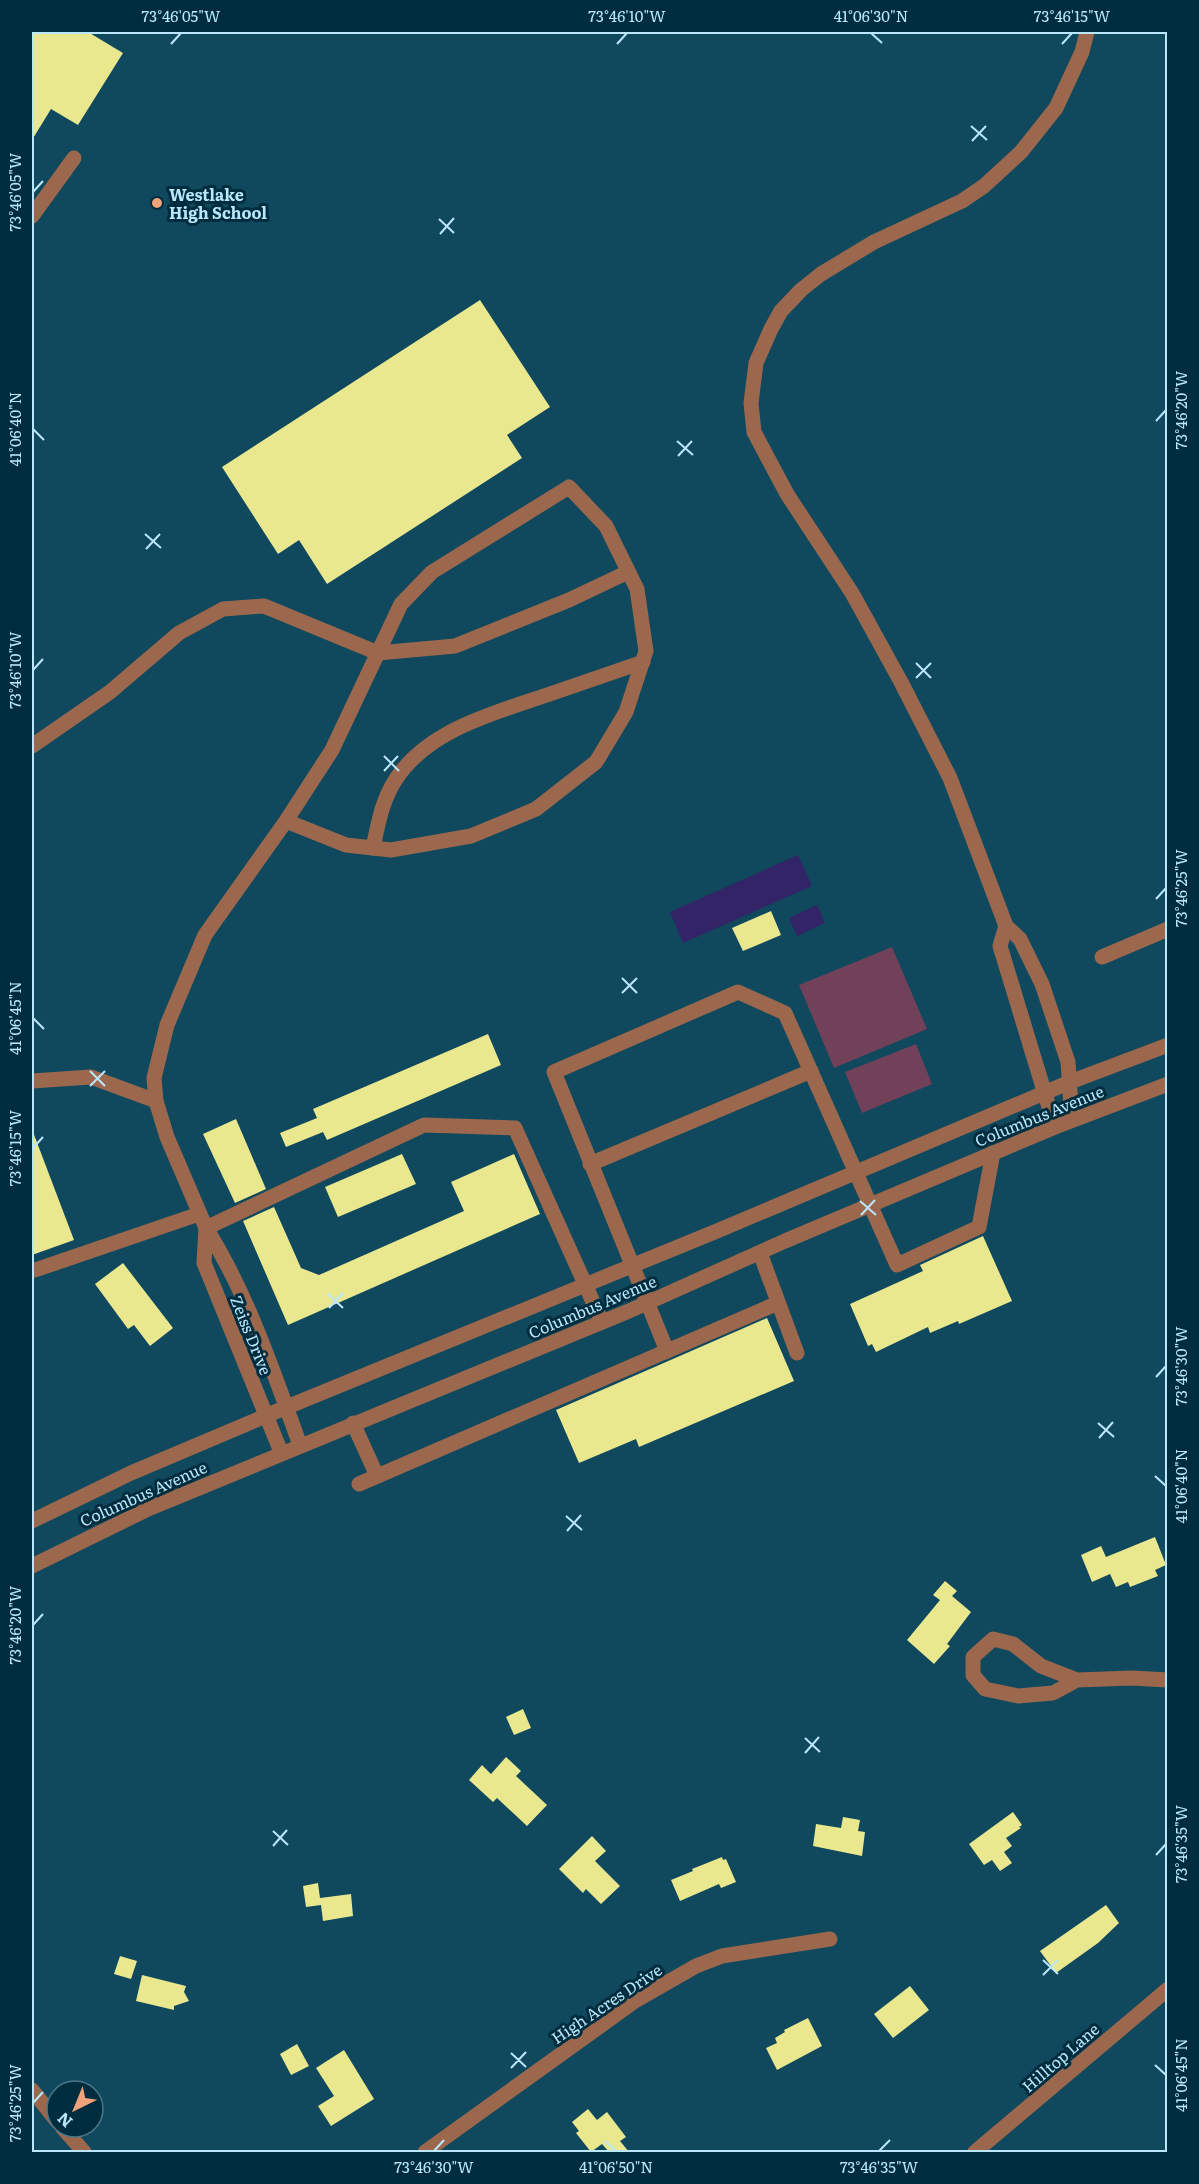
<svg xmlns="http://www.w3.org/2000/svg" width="1199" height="2184" font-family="Literata,serif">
<rect width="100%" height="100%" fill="#10485d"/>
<g fill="#71415a">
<path d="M892,947L927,1029L834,1068L799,985Z"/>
<path d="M916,1044L932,1084L862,1113L845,1072Z"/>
</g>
<g fill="#322466">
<path d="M798,855L812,886L683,943L670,912Z"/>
<path d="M817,905L825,923L797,936L789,918Z"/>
</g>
<g fill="#e9e88f">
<path d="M32,32H88L123,53L78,125L51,109L32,140Z"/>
<path d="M480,300L550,407L507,435L522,458L327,584L299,540L278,554L222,467Z"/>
<path d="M771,911L781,935L743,951L732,928Z"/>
<path d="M488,1034L501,1065L327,1140L323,1132L286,1147L280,1133L317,1118L313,1109Z"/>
<path d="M236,1119L266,1189L235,1203L203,1134Z"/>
<path d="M33,1132L74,1240L32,1255V1133Z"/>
<path d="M402,1154L416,1184L338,1217L325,1187Z"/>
<path d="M514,1154L540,1214L288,1325L243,1221L274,1207L301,1268L319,1275L464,1211L451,1182Z"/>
<path d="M983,1236L1012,1301L959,1324L958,1321L930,1333L928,1327L876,1352L872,1344L868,1346L850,1304L923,1271L920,1265Z"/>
<path d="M123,1263L173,1328L150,1346L134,1325L128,1329L95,1284Z"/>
<path d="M767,1318L794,1381L639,1447L636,1439L579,1463L556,1410Z"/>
<path d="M1155,1537L1166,1565L1155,1570L1158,1576L1130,1587L1128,1582L1116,1587L1110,1574L1092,1582L1081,1555L1101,1546L1106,1557Z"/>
<path d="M945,1581L957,1591L952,1596L971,1612L947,1644L950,1646L934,1664L907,1640L940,1600L933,1595Z"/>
<path d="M523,1709L531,1728L514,1735L506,1717Z"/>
<path d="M506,1757L521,1771L516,1776L547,1805L527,1826L497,1798L493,1802L469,1780L482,1765L491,1774Z"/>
<path d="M1013,1812L1022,1825L1019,1827L1021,1828L1006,1838L1012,1846L1004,1852L1012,1863L1000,1871L992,1860L984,1865L969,1844Z"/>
<path d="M843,1817L860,1820L858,1831L865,1832L862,1856L813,1846L816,1824L841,1828Z"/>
<path d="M592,1836L606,1851L595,1861L620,1886L601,1904L586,1889L583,1893L559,1869Z"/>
<path d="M722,1857L723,1860L726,1859L736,1882L721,1888L719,1884L680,1901L671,1880L693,1871L692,1869Z"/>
<path d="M318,1883L320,1898L351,1894L353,1916L323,1921L321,1905L306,1907L303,1886Z"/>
<path d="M1106,1905L1119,1923L1098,1943L1056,1973L1040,1951Z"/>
<path d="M120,1956L137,1961L131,1979L114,1974Z"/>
<path d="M142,1975L186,1986L184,1992L189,2001L174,2006V2010L136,2001Z"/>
<path d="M910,1986L929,2010L893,2038L874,2014Z"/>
<path d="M808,2018L822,2046L777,2070L766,2048L777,2043L775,2038L785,2032L784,2030Z"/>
<path d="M297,2044L309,2066L291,2075L280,2054Z"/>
<path d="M344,2050L374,2099L331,2126L318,2106L334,2096L316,2068Z"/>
<path d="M588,2109L597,2120L607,2112L626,2137L620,2141L629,2152H609L602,2144L591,2152L576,2133L579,2131L572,2122Z"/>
</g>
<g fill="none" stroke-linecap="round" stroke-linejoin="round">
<g stroke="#9b684d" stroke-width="15">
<path d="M32,216L74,158"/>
<path d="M32,746L110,692L179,633L223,609L264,606L378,653L455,646L569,600L628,572"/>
<path d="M286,821L346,845L391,850L471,836L536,809L596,762L626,712L646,651L637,589L606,526L569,487L432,572L401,604L332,750L286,821L205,935L167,1025L154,1078L156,1101L167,1137L206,1228L424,1125L515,1128L602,1322"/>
<path d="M373,848C378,824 382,800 396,779C428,730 494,713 547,695C579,684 611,673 643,662"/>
<path d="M1006,926L1000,946L1055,1127"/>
<path d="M1102,957L1168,929"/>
<path d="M32,1081L91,1077L156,1101"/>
<path d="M1072,1120L1068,1062L1042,984L1020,939L1006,926L950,778L901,682L852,593L787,494L754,432L751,403L756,363L771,329L781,311L801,290L821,274L874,242L962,201L984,186L1021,152L1056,108L1082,52L1087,32"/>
<path d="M590,1164L811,1071"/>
<path d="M760,1253L797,1353"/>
<path d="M35,1270L199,1214"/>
<path d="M667,1351L554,1072L738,992L785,1013L897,1265L979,1227L993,1153"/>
<path d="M353,1423L377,1476"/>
<path d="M281,1452L204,1263L206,1228C248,1295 273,1371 300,1445"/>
<path d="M359,1484L778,1303"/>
<path d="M32,1521L131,1473L287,1407L717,1231L1070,1082L1168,1045"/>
<path d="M32,1566L148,1509L629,1311L785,1241L1055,1127L1168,1084"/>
<path d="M1077,1680L1053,1693L1018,1696L985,1689L973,1675V1657L993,1639L1013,1644L1041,1666L1077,1680L1132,1678L1168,1680"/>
<path d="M32,2090L57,2121"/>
<path d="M62,2127L84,2152"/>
<path d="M425,2152L635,2001L696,1966L722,1956L830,1939"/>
<path d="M975,2152L1168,1989"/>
</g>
</g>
<path fill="none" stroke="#bae7fc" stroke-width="2" d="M871,33L882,43M171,44L181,33M617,44L627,33M1062,44L1072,33M971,126L987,140M972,141L986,126M33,192L43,181M439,219L454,233M440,234L454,218M1156,421L1166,410M33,429L44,440M677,441L693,455M678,456L692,441M145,534L161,548M146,549L160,534M916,663L931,678M33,670L43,659M916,678L931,663M384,756L399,771M384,771L398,756M1156,899L1166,888M622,978L637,993M622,993L637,978M33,1018L44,1029M90,1071L105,1086M90,1086L105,1071M33,1148L43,1137M860,1201L876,1215M861,1215L875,1200M328,1294L343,1308M329,1308L343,1293M1156,1377L1166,1366M1098,1423L1114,1437M1099,1438L1113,1422M1155,1476L1166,1486M566,1516L582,1530M567,1531L581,1515M33,1625L43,1614M805,1738L820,1752M805,1753L819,1737M273,1831L288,1845M273,1846L287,1830M1156,1855L1166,1844M1043,1960L1058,1974M1043,1975L1058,1960M511,2053L526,2067M1155,2065L1166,2075M511,2068L526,2052M33,2103L43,2092M605,2141L616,2151M434,2151L444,2140M879,2151L890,2140"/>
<circle fill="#f0a27a" stroke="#002d3d" stroke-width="2" cx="157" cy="203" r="6"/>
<g text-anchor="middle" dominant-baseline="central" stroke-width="6" stroke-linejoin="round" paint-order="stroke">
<g font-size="16" font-weight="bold" fill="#bae7fc" stroke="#002d3d" text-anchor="start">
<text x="169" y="194">Westlake<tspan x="169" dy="18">High School</tspan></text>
</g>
<g font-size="16" fill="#bae7fc" stroke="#002d3d">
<text transform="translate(1039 1115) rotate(-22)">Columbus Avenue</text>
<text transform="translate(592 1306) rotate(-23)">Columbus Avenue</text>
<text transform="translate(252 1335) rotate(68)">Zeiss Drive</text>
<text transform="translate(143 1493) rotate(-24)">Columbus Avenue</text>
<text transform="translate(606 2003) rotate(-34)">High Acres Drive</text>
<text transform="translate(1060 2057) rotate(-41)">Hilltop Lane</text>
</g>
</g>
<rect width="1199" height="2184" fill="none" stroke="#002d3d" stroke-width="66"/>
<g transform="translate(75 2109) rotate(223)"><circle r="28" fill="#002d3d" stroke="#4a7789" stroke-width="1.5"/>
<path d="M0-4.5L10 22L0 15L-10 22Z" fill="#f0a27a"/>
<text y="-9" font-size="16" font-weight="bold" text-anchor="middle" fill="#bae7fc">N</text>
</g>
<rect x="33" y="33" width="1133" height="2118" fill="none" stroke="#bae7fc" stroke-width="2"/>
<g font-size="15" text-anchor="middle" fill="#bae7fc">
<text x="181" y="22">73°46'05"W</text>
<text x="627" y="22">73°46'10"W</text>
<text x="871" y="22">41°06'30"N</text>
<text x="1072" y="22">73°46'15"W</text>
<text transform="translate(16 192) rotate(-90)" y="5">73°46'05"W</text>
<text transform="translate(1182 410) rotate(-90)" y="5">73°46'20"W</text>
<text transform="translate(16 429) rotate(-90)" y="5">41°06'40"N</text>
<text transform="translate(16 670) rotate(-90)" y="5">73°46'10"W</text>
<text transform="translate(1182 888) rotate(-90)" y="5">73°46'25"W</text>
<text transform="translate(16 1018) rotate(-90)" y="5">41°06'45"N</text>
<text transform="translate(16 1148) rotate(-90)" y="5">73°46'15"W</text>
<text transform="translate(1182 1366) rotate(-90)" y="5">73°46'30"W</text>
<text transform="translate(1182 1486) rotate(-90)" y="5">41°06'40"N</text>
<text transform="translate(16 1625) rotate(-90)" y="5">73°46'20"W</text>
<text transform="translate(1182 1844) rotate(-90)" y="5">73°46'35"W</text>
<text transform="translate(1182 2075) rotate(-90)" y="5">41°06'45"N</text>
<text transform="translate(16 2103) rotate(-90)" y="5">73°46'25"W</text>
<text x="434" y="2173">73°46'30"W</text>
<text x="616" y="2173">41°06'50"N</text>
<text x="879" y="2173">73°46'35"W</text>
</g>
</svg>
